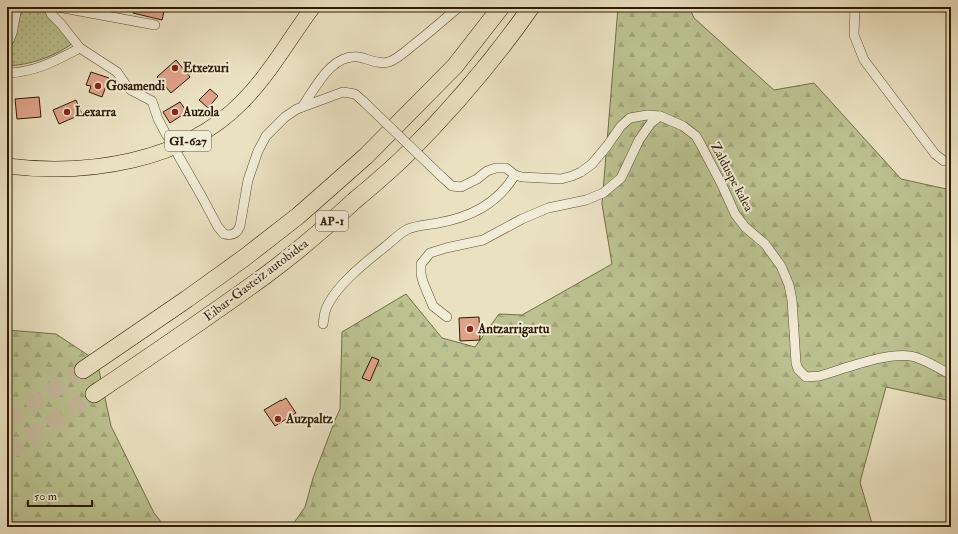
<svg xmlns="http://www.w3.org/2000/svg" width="958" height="534" font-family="'IM FELL Double Pica',serif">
<defs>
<pattern id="grass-dots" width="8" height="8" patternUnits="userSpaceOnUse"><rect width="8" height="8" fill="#bbc290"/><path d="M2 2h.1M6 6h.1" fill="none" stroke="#a1a67a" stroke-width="1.8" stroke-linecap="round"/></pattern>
<pattern id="forest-firs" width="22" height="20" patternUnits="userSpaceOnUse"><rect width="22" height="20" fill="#bbc290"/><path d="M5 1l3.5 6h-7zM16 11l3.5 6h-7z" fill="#a1a67a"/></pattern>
</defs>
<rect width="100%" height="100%" fill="#eae1c1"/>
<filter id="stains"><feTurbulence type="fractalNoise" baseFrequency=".005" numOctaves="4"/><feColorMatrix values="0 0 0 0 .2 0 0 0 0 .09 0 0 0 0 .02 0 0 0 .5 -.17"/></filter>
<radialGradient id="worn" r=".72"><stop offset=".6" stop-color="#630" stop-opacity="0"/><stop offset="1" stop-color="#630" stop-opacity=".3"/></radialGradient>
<path fill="url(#grass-dots)" stroke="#746e48" d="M29,7C49,7 61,29 73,43C54,57 30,65 7,66V50L13,43L20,15L24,10Z"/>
<g fill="url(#forest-firs)" stroke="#746e48">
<path d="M618,7H689L694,18L774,90L814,83L901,179L951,190V273L948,283L951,285V401L886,387L860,482L873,527H291L305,507L313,478L335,420L340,409L342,332L406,294L442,338L475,347L499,314L522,315L612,264L602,204Z"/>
<path d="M7,330L56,334L97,361L111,426L154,513L165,527H7Z"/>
</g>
<g fill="#dfa289" stroke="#2e1b00">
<path d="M134,7H165L162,20L133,13Z"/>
<path d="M176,60L190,77L171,93L157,77Z"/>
<path d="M91,72L109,78L102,97L89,92L91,86L86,85Z"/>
<path d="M210,89L218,96L208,108L199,100Z"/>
<path d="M39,97L41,117L17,119L15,99Z"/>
<path d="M76,100L82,114L59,124L53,110Z"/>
<path d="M180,102L187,112L170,123L163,112Z"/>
<path d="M479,317L480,340L460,341L459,318Z"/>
<path d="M372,357L379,360L370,381L362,378Z"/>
<path d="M286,398L296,413L275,426L264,410L281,400V401Z"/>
</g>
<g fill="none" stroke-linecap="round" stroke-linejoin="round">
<g stroke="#c4b99a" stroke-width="17" stroke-dasharray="17 8" stroke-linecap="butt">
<path d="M7,421L83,370"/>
<path d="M7,453L94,394"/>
</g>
<defs>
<g id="street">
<path d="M49,7L51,14L61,24L80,48L117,72L126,85L131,90L152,101L158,119L167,136"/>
<path d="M58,7L155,25"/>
<path d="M855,7L854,35L864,60L935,154L944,161H951"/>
<path d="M7,43C15,34 13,18 18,7"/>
<path d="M7,73C36,72 55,61 80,48"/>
<path d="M302,107C315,89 331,53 359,57C369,59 378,65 389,62C397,59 405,52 412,46C428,34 443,20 459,7"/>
<path d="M178,155L202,197L218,227L224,234C232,236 237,234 240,226L248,180L258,151L266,136L285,117L297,109L343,92L355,94L364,102"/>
<path d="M442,177L452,186L461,187L477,179L487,171L496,168H506L515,175L522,177L561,179L572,176L581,172L592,164L607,146L621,126L630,118L647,115L660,116L683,126L696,136L701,145L722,185L735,214L745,227L765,244L781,266L789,285L792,300L796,363L798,369L806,377L820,376C844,369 891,350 915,357C928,361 940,369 951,375"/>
<path d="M447,317L433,306L423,282L421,274V264L430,253L446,248L483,240L522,219L548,208L586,200L603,193L621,178L639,140L651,123L660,116"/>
<path d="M323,324C324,320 324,315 325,312C332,288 367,261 386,246C392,241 399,234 406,230C415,225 428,225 438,223C471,217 497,204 515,175"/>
</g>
<path id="primary" d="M7,166C86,176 184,162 242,102C270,74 289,39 313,7"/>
<g id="highway">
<path d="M83,370L187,299L244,258L298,216L366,156L455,66L501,7"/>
<path d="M94,394C152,355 210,316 266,275C297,252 326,227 354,201C372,186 390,171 406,155C452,109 494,60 531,7"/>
</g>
</defs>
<use href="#street" stroke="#5d4c30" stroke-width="10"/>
<use href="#primary" stroke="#2e1b00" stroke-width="16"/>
<use href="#highway" stroke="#2e1b00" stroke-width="18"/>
<use href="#street" stroke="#f1ecd7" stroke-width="9"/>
<use href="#primary" stroke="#eae1c1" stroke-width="15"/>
<use href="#highway" stroke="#eae1c1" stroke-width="17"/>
<defs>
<path id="street-bridge" d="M364,102L442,177"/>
</defs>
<use href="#street-bridge" stroke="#5d4c30" stroke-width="10" stroke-linecap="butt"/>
<use href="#street-bridge" stroke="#f1ecd7" stroke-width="9"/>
</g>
<g fill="#8f2418" stroke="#f1ecd7" stroke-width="1.5">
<circle cx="175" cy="68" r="4"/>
<circle cx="98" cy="86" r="4"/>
<circle cx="67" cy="112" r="4"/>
<circle cx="175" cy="112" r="4"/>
<circle cx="470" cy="329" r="4"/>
<circle cx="278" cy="419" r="4"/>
</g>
<g text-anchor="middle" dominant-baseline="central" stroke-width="4" stroke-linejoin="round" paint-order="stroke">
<g fill="#f1ecd7" stroke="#685a40" stroke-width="1">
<rect x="165" y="131" width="46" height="20" rx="3"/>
<rect x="316" y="211" width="32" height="20" rx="3"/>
</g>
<g font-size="12" font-weight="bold" fill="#2e1b00">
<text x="188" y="141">GI-627</text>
<text x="332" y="221">AP-1</text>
</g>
<g font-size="13" font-weight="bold" fill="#2e1b00" stroke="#f1ecd7" text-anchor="start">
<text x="183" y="68">Etxezuri</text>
<text x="106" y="86">Gosamendi</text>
<text x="75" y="112">Lexarra</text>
<text x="183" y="112">Auzola</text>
<text x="478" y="329">Antzarrigartu</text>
<text x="286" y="419">Auzpaltz</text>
</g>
<g font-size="13" fill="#2e1b00" stroke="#f1ecd7">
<text transform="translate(732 177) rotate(62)">Zalduspe kalea</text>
<text transform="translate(256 280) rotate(-37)">Eibar-Gasteiz autobidea</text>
</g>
</g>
<rect width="958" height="534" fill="none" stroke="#eae1c1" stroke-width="24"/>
<rect x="8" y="8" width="942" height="518" fill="none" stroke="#2e1b00" stroke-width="2"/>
<rect x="12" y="12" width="934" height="510" fill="none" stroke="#2e1b00"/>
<path d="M28 500v6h64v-6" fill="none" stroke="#2e1b00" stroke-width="2"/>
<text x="34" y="500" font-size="12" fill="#2e1b00" stroke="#f1ecd7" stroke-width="3" paint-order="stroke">50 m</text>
<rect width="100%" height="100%" filter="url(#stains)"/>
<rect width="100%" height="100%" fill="url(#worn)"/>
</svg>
